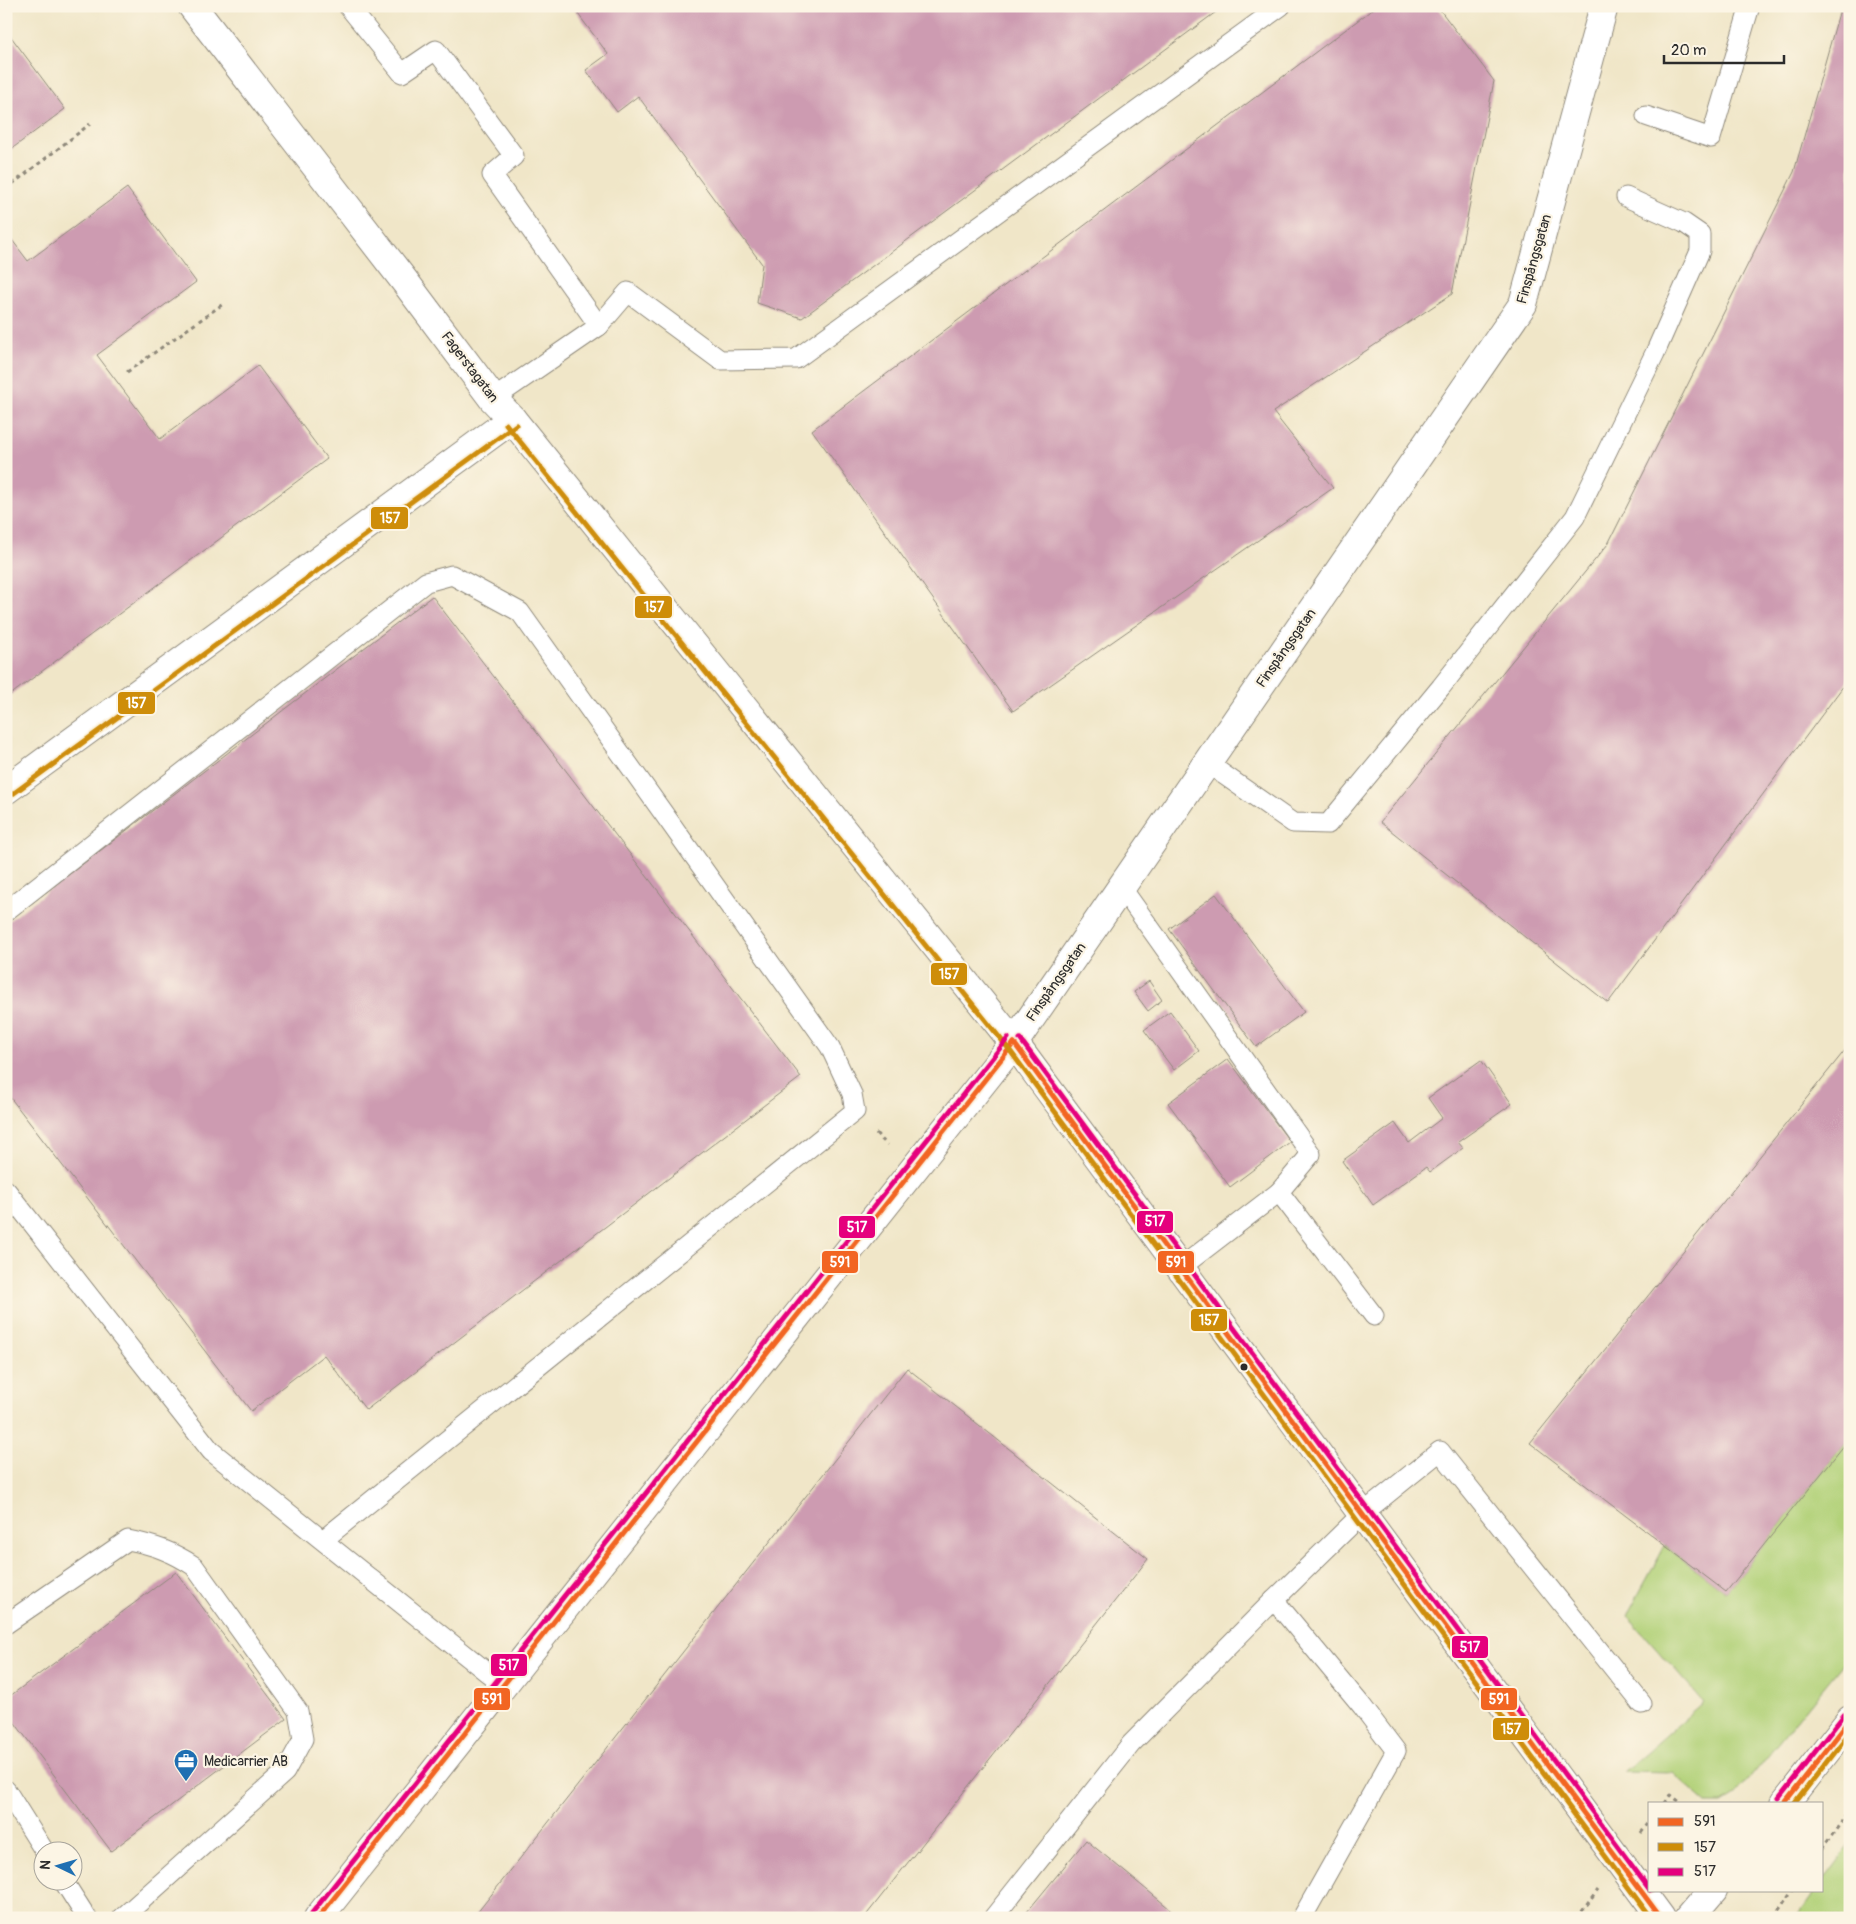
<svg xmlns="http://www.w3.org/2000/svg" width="1856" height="1924" font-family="Pangolin,sans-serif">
<rect width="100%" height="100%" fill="#fcf5e5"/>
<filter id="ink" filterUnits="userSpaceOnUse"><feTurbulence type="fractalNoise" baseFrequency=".02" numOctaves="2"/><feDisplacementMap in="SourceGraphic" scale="10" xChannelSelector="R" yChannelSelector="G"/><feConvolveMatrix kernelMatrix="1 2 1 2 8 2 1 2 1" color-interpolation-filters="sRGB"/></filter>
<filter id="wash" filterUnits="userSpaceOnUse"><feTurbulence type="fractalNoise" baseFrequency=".0096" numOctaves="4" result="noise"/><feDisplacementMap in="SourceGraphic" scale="20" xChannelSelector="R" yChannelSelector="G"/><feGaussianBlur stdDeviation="1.12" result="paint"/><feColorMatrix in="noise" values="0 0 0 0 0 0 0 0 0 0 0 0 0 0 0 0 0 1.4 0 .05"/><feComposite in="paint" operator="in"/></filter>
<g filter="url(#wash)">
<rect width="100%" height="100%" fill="#f0e6c8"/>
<g fill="#b3d27a" stroke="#6f7e52">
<path d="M1850,1438V1655L1735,1795L1722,1803H1707L1673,1773L1624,1772L1704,1702L1627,1615L1665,1546L1726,1592Z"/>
<path d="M1850,1844V1918H1796L1816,1890H1822V1882Z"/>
</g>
<g id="blocks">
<g fill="#cd9bb1">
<path d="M572,6H1224L802,318L757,303L762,264L638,96L617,112L586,70L608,54Z"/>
<path d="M1377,6H1437L1494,81L1452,294L1273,412L1333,488L1013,711L812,430Z"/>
<path d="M1841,6H1850V677L1608,1003L1380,822L1608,544L1794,172Z"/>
<path d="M6,30L65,109L6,153Z"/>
<path d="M127,188L196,282L97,355L160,439L258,366L327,459L6,698V232L28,261Z"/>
<path d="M432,596L801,1077L366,1410L324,1355L251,1411L6,1092V923Z"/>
<path d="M1216,894L1304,1012L1256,1047L1169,929Z"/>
<path d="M1149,981L1162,1000L1148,1011L1134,992Z"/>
<path d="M1170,1011L1199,1051L1174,1070L1144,1030Z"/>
<path d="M1850,1044V1438L1726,1592L1530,1443Z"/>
<path d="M1228,1059L1290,1142L1230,1187L1168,1103Z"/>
<path d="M1481,1060L1512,1104L1458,1142L1463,1148L1430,1172L1426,1167L1373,1205L1342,1161L1395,1123L1409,1143L1442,1118L1428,1098Z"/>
<path d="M907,1368L1148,1559L864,1918H473Z"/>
<path d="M176,1572L286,1719L111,1851L6,1711V1699Z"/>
<path d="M1086,1840L1181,1918H1022Z"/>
</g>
</g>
</g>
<g filter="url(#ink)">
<use href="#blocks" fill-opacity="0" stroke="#8e887a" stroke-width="1"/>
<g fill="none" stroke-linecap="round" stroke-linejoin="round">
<defs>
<g id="service">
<path d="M348,6L402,73L436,50L514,156L492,175L599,326L493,399"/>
<path d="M1646,116L1711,138L1750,6"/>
<path d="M599,326L628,292L720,360L796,359L1281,6"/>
<path d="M1207,763L1293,823L1328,824L1441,687L1575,517L1655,353L1700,251V234L1684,223L1626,197"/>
<path d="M1121,887L1311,1154L1279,1192"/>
<path d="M6,911L426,582L452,575L520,612L830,1047L852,1094L855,1111L323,1540"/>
<path d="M6,1190L211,1451L503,1685"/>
<path d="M1180,1268L1279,1192L1374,1316"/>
<path d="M6,1624L128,1540C154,1545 173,1552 194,1566L298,1711L303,1739L285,1772L122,1918"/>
<path d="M6,1790L45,1852"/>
<path d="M64,1882L87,1918"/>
<path d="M993,1918L1131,1744L1274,1600"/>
<path d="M1302,1918L1396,1751L1362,1706L1274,1600L1362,1514L1440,1451L1642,1704"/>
</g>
<g id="minor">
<path d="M192,6L406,283L493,399L512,419L1014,1043L1661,1918"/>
<path d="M6,790L512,419"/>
<path d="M318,1918L1014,1043L1523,304L1604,6"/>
</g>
<g id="tertiary">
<path d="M1785,1803L1850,1720"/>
<path d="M1689,1918L1713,1890"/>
</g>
</defs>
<use href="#service" stroke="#8e887a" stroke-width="21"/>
<use href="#minor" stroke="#8e887a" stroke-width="30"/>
<use href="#tertiary" stroke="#8e887a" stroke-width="30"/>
<g stroke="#8e887a" stroke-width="3" stroke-dasharray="4 4" stroke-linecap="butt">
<path d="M6,189L90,124"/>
<path d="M127,372L223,304"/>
<path d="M876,1133L887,1145"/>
<path d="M1664,1803L1670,1795L1680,1803"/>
<path d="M1641,1833L1650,1821"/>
<path d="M1822,1849L1850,1810"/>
<path d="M1577,1918L1598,1890"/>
<path d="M1774,1918L1793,1890"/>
</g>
<use href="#service" stroke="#fff" stroke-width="19"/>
<use href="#minor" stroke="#fff" stroke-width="28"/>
<use href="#tertiary" stroke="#fff" stroke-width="28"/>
<defs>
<g id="bus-1">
<path d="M1014,1043L1661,1918"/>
<path d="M1785,1803L1850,1720"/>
<path d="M318,1918L1014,1043"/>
</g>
<g id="bus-2">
<path d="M506,424L1008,1048L1651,1918"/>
<path d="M10,796L516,425"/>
<path d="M1795,1803L1850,1732"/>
</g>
<g id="bus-3">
<path d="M1020,1039L1650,1890"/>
<path d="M1779,1798L1844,1715"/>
<path d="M312,1913L1008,1038"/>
</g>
</defs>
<use href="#bus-1" stroke="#fcf5e5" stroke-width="9"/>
<use href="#bus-2" stroke="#fcf5e5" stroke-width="9"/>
<use href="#bus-3" stroke="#fcf5e5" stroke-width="9"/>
<use href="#bus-1" stroke="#f26522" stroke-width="5"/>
<use href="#bus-2" stroke="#ce8d09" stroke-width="5"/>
<use href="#bus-3" stroke="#e5007d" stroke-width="5"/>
</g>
</g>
<defs>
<symbol id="office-pin" viewBox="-11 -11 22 30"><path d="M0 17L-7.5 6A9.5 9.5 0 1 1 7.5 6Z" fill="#1f6fb2" stroke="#fcf5e5"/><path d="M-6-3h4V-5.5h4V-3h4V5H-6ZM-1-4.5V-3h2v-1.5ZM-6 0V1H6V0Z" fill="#fff"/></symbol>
</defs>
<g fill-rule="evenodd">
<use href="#office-pin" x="172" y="1747" width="28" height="38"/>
</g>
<circle fill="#2b2b2b" stroke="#fcf5e5" stroke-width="2" cx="1244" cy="1367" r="4.5"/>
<g text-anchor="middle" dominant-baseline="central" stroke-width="4.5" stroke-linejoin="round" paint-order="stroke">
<g font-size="14" fill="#2b2b2b" stroke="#fcf5e5">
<text transform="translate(1534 259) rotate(-74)">Finspångsgatan</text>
<text transform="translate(470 367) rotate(53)">Fagerstagatan</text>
<text transform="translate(1286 648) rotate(-55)">Finspångsgatan</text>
<text transform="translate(1056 982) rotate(-55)">Finspångsgatan</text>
</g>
<g font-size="14" fill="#2b2b2b" stroke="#fcf5e5" text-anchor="start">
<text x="204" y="1761">Medicarrier AB</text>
</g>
</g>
<g stroke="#fcf5e5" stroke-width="2">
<rect x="370" y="506" width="39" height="24" rx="5" fill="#ce8d09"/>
<rect x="634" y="595" width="39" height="24" rx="5" fill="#ce8d09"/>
<rect x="117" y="691" width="39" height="24" rx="5" fill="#ce8d09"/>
<rect x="930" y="962" width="38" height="24" rx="5" fill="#ce8d09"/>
<rect x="1136" y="1210" width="38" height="24" rx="5" fill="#e5007d"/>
<rect x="838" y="1215" width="38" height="24" rx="5" fill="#e5007d"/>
<rect x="821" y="1250" width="38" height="24" rx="5" fill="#f26522"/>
<rect x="1157" y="1250" width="38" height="24" rx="5" fill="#f26522"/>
<rect x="1190" y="1308" width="38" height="24" rx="5" fill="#ce8d09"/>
<rect x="1451" y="1635" width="38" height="24" rx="5" fill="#e5007d"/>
<rect x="490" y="1653" width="38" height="24" rx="5" fill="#e5007d"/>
<rect x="473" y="1687" width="38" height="24" rx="5" fill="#f26522"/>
<rect x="1480" y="1687" width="38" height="24" rx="5" fill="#f26522"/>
<rect x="1492" y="1717" width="38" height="24" rx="5" fill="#ce8d09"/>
</g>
<g font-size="14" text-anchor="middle" font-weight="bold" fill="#fff">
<text x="390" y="523">157</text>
<text x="654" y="612">157</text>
<text x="136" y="708">157</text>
<text x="949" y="979">157</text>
<text x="1155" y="1226">517</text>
<text x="857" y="1232">517</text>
<text x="840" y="1267">591</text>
<text x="1176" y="1267">591</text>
<text x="1209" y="1325">157</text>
<text x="1470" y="1652">517</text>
<text x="509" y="1670">517</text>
<text x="492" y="1704">591</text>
<text x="1499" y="1704">591</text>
<text x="1511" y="1734">157</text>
</g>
<rect width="1856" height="1924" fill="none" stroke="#fcf5e5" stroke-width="25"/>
<rect x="1648" y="1802" width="175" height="90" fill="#fcf5e5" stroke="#a8a49b"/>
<rect x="1658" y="1818" width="25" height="8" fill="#f26522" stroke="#a8a49b"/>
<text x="1694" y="1826" font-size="15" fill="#2b2b2b">591</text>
<rect x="1658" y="1843" width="25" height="8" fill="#ce8d09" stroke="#a8a49b"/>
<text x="1694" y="1852" font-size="15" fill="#2b2b2b">157</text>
<rect x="1658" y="1868" width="25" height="8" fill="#e5007d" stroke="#a8a49b"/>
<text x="1694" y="1876" font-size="15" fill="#2b2b2b">517</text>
<g transform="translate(58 1866) rotate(275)"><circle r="24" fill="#fcf5e5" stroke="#a8a49b"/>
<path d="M0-4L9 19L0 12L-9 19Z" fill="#1f6fb2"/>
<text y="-8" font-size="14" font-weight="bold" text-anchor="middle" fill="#2b2b2b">N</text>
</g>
<path d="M1664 55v8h120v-8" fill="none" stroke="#2b2b2b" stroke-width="2.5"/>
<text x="1671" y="55" font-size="15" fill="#2b2b2b" stroke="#fcf5e5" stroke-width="4" paint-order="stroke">20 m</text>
</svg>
